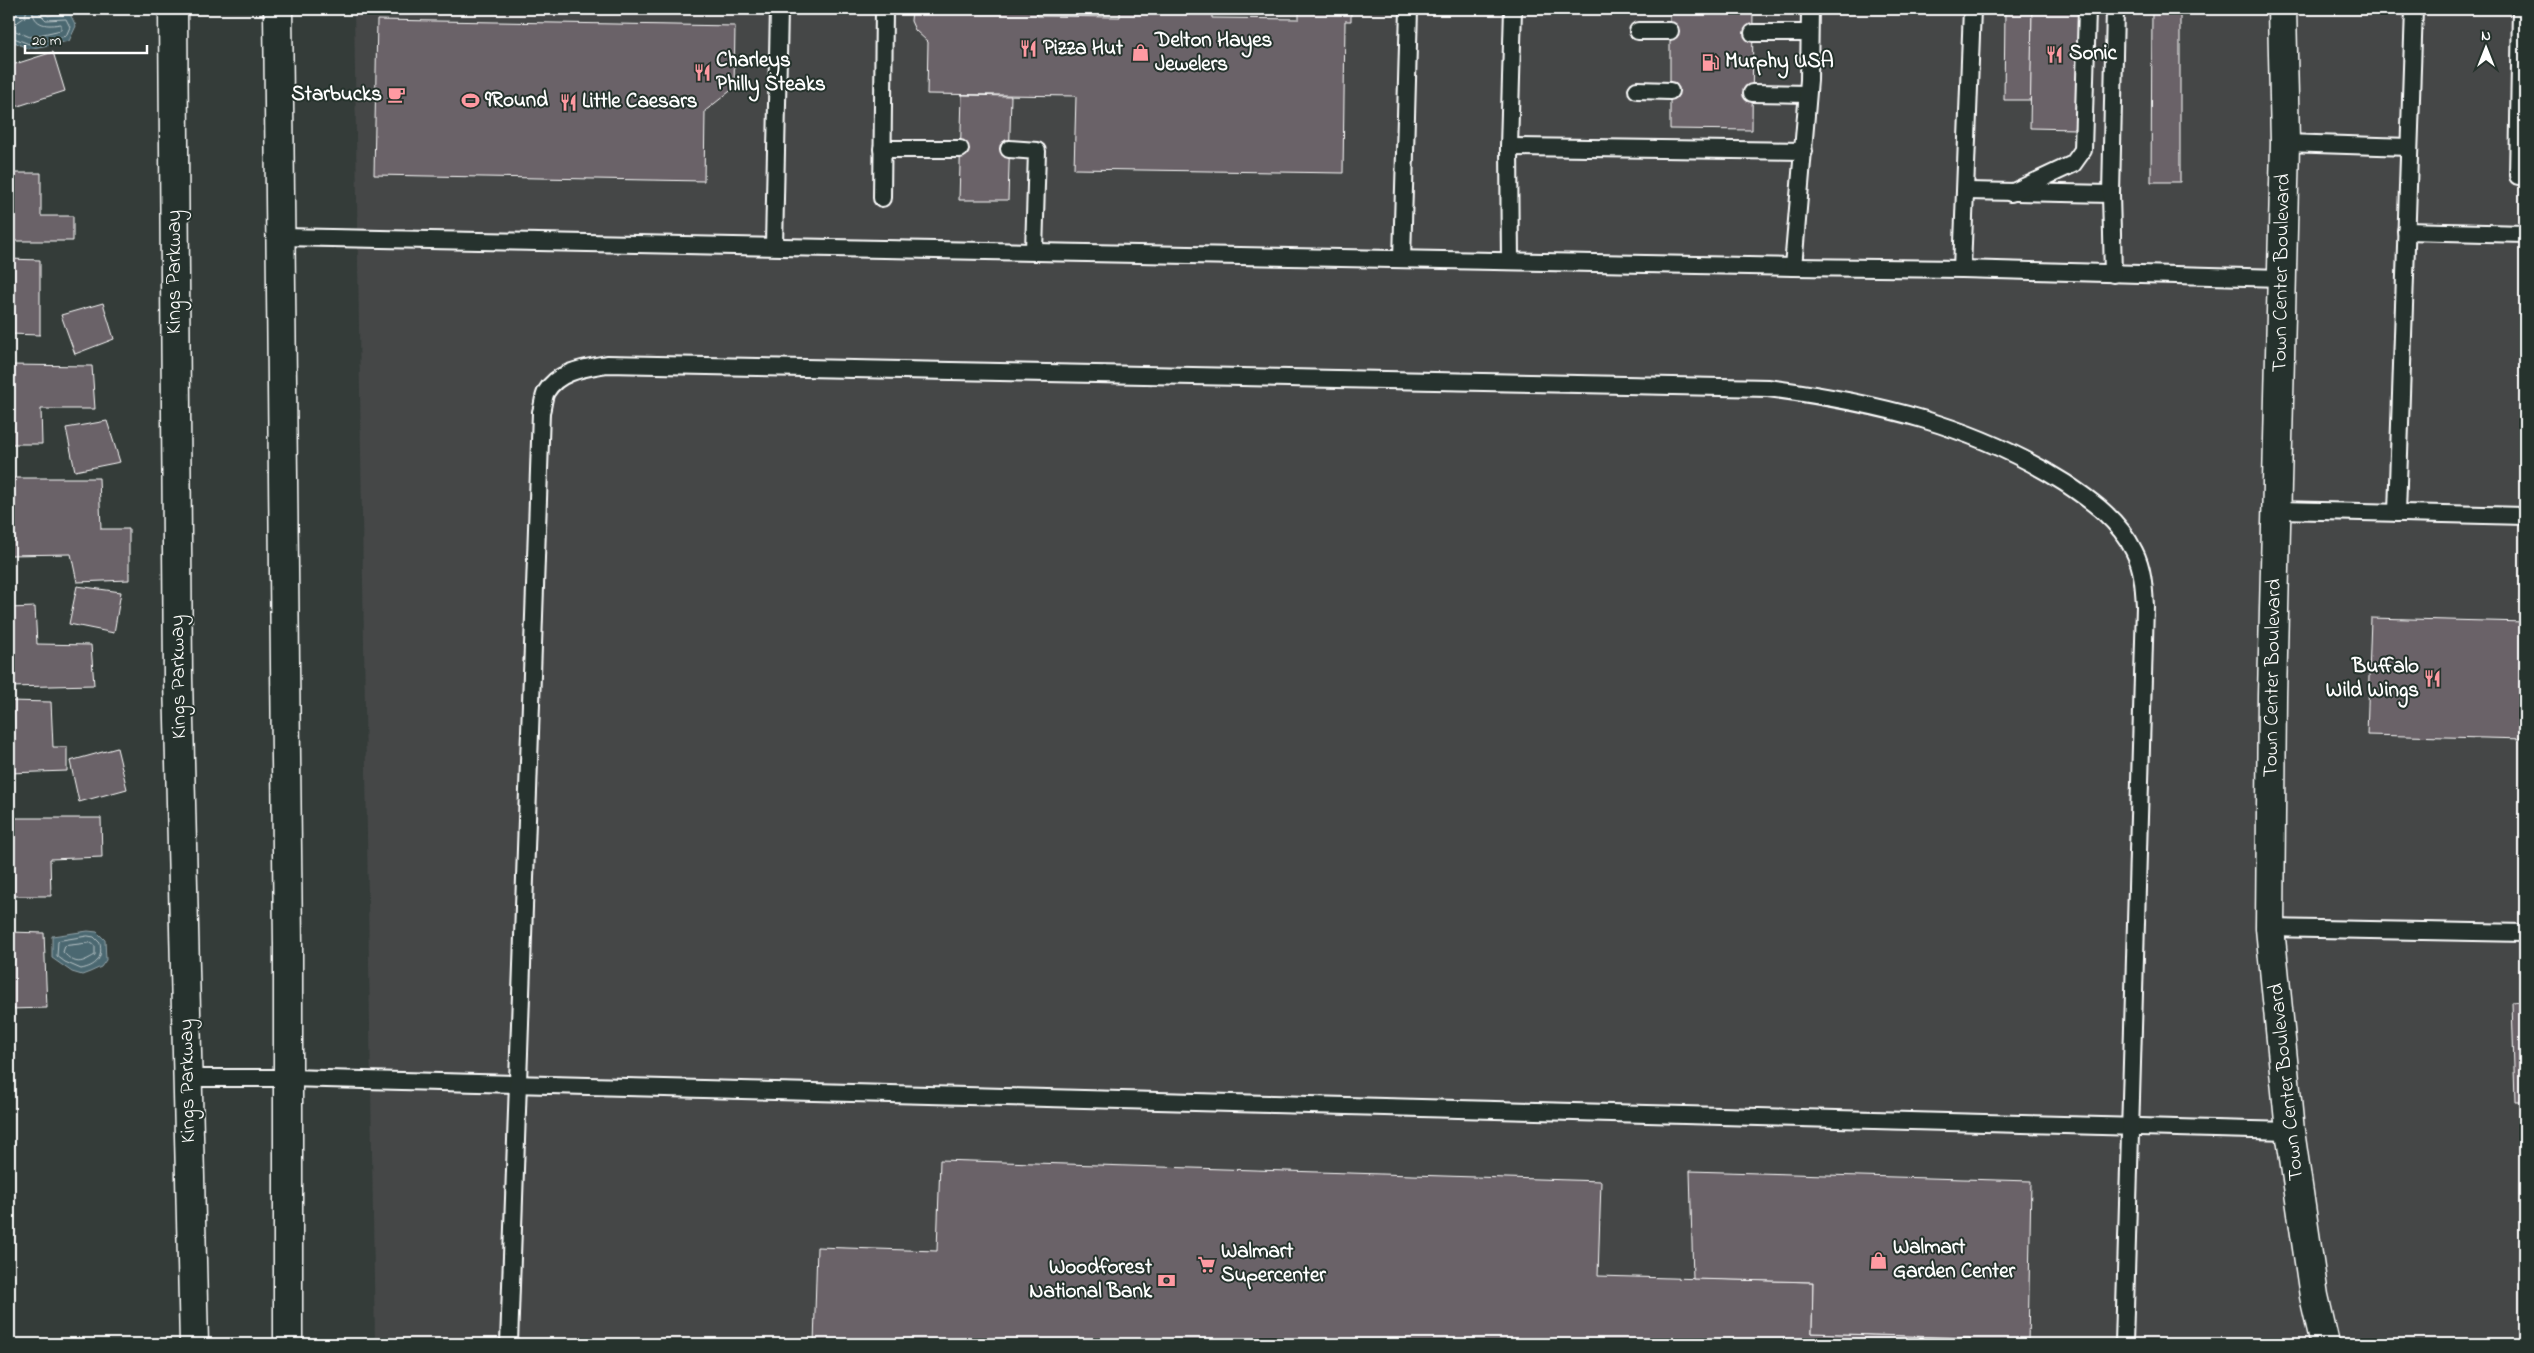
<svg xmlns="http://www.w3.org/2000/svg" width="2534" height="1353" font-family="'Indie Flower',sans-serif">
<rect width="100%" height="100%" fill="#343c39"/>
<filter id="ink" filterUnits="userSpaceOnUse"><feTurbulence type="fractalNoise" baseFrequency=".02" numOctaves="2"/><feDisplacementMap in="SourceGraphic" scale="10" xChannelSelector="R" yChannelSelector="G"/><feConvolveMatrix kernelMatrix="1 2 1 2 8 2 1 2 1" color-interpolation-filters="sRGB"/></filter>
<g filter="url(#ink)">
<path fill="#444747" d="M354,9H2525V1344H375Z"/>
<g fill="#4b6871" stroke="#93a4aa">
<path d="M18,9H42L48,16L61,12L70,14L76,26L69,41L28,49L9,39V17Z"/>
<path d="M88,931L97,932L105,940L106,960L101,967L90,972L82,975L72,972L52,958V936Z"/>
</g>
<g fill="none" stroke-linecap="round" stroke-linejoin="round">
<g stroke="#b7c3c6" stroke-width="1">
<path d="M27,9L25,17L12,26L13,30L30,37L61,30V24C48,26 34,27 32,9"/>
<path d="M9,36L29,44L66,36L70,27L66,19L46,20L40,14L39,9"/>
<path d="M88,936L94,937L100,943C103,959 96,966 81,969L65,962L57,956L58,941Z"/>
<path d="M91,943L95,946V955C81,963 76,966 63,952L65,946Z"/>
</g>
</g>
<g fill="#6b6268" stroke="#fff">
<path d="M912,9H1037V16L1120,17V9H1212V18L1299,19V9H1351V21H1345L1343,173L1074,169L1076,96L927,94L928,42L915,30L911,21Z"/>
<path d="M1670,9H1753L1752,130L1670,129Z"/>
<path d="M2005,9H2032L2031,100H2004Z"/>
<path d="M2032,9H2079L2076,129L2030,128Z"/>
<path d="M2152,9H2180V182H2151Z"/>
<path d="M377,20L735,26L734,88L705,111L704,181L374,175Z"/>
<path d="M53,52L65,91L9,109V66Z"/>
<path d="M962,95L1011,96L1008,200H959Z"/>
<path d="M9,173H41V216H73V241H9Z"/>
<path d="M9,259L40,260V335L9,334Z"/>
<path d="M103,303L114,339L75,354L61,315Z"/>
<path d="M9,365L92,366L95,409H41L42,444H9Z"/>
<path d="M107,421L120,462L75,471L66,428Z"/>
<path d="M9,478H99L101,529H129V580L77,582L71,554L9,555Z"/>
<path d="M77,586L121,592L114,633L69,624Z"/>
<path d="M35,607L37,644L91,645L94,685L9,687V608Z"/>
<path d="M2371,618L2525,622V739L2367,735Z"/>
<path d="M9,701L51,702L53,747H67V771L9,773Z"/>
<path d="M117,748L127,789L79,802L70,761Z"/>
<path d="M9,818H101L102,857L50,859L51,896H9Z"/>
<path d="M9,932L44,933L47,1008L9,1009Z"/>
<path d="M2525,1001V1101H2515L2512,1002Z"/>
<path d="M2525,1124V1187L2524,1188L2522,1125Z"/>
<path d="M940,1160L1601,1181L1598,1276L1813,1282L1812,1333L1970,1338V1344H814L817,1247L937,1251Z"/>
<path d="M1690,1171L2031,1181L2028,1344H1970V1338L1812,1333L1813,1282L1693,1279Z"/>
</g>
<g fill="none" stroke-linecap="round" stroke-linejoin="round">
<defs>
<g id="service">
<path d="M1638,31H1670"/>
<path d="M1753,33H1809"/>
<path d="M1637,90L1670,91"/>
<path d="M1752,93L1807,94"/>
<path d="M2285,143L2409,147"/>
<path d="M1509,147L1804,151"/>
<path d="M882,149H960"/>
<path d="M1009,149L1037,151L1034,251"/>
<path d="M2518,176L2521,9"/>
<path d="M1966,191L2111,194"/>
<path d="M2011,193L2073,164L2083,150L2087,9"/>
<path d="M882,198L884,9"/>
<path d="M2406,231L2525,234"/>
<path d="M282,237L1793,267L1962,269L2281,278"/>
<path d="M774,246L779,9"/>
<path d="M1402,259L1409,9"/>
<path d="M1510,261L1509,147L1513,9"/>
<path d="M1793,267L1809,80L1810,9"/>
<path d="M1962,269L1972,9"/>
<path d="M2113,274L2111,194L2115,9"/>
<path d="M2276,510L2525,516"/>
<path d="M2397,513L2414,9"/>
<path d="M2270,928L2525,933"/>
<path d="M188,1078H288L2290,1131"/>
<path d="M509,1344L541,412C543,406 543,398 546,392C558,371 585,368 607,364L1768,388C1873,402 1975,425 2065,483C2092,501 2119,520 2134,551C2143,568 2144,588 2145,606L2124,1344"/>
</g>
<g id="tertiary">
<path d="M173,9L178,678L194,1344"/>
<path d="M278,9L288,944V1344"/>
<path d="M2282,9L2285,143L2272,696L2270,928L2290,1131L2314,1296L2325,1344"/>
</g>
</defs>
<use href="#service" stroke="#fff" stroke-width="20"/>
<use href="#tertiary" stroke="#fff" stroke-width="31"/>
<use href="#service" stroke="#26332d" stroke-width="16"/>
<use href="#tertiary" stroke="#26332d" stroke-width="28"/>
</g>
</g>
<defs>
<symbol id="restaurant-bare" viewBox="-9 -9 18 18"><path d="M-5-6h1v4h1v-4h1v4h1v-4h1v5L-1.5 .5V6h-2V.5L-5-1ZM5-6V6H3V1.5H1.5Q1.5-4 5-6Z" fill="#ff9aa2" stroke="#26332d" stroke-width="2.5" paint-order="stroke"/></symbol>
<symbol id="shop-bare" viewBox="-9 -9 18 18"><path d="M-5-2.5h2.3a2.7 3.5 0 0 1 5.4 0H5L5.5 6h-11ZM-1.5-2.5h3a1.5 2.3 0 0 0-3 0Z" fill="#ff9aa2" stroke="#26332d" stroke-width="2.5" paint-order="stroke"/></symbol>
<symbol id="fuel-bare" viewBox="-9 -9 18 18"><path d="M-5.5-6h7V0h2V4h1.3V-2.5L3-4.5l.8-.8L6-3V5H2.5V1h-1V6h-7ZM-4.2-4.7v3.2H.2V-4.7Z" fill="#ff9aa2" stroke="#26332d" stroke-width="2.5" paint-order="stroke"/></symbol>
<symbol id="cafe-bare" viewBox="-9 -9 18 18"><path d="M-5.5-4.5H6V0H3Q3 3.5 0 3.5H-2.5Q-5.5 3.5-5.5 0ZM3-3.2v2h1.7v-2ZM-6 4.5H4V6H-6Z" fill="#ff9aa2" stroke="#26332d" stroke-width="2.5" paint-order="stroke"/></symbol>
<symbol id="stadium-bare" viewBox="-9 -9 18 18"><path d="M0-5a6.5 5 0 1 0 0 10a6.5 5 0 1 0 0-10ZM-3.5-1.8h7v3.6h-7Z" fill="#ff9aa2" stroke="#26332d" stroke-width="2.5" paint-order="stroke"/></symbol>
<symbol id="supermarket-bare" viewBox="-9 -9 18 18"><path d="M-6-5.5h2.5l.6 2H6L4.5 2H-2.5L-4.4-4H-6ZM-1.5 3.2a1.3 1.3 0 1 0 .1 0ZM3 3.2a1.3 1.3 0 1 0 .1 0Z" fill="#ff9aa2" stroke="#26332d" stroke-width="2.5" paint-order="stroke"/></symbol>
<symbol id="bank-bare" viewBox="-9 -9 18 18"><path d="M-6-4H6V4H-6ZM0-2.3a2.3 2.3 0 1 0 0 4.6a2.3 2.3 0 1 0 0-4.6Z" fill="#ff9aa2" stroke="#26332d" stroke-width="2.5" paint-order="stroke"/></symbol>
</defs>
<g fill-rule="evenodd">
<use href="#restaurant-bare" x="1016" y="36" width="25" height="25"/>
<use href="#shop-bare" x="1128" y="40" width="25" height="25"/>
<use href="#restaurant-bare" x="2042" y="42" width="25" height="25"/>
<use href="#fuel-bare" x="1698" y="50" width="25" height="25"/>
<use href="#restaurant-bare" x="690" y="60" width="25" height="25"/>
<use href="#cafe-bare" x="384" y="82" width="25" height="25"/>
<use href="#stadium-bare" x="458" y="88" width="25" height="25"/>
<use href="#restaurant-bare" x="556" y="90" width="25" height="25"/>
<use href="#restaurant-bare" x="2420" y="666" width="25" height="25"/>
<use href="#shop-bare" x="1866" y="1248" width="25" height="25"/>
<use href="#supermarket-bare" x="1194" y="1252" width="25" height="25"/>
<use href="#bank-bare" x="1154" y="1268" width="25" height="25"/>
</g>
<g text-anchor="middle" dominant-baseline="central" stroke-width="4" stroke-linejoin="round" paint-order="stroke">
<g font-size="21" font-weight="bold" fill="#fff" stroke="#26332d" text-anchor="start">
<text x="1155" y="41">Delton Hayes<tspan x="1155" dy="24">Jewelers</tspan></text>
<text x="1043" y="49">Pizza Hut</text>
<text x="2069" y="54">Sonic</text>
<text x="716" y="61">Charleys<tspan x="716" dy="24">Philly Steaks</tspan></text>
<text x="1725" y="62">Murphy USA</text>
<text x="382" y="95" text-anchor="end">Starbucks</text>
<text x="485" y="101">9Round</text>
<text x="582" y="102">Little Caesars</text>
<text x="2419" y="667" text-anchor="end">Buffalo<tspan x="2419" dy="24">Wild Wings</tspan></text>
<text x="1893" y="1248">Walmart<tspan x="1893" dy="24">Garden Center</tspan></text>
<text x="1221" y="1252">Walmart<tspan x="1221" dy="24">Supercenter</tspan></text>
<text x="1152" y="1268" text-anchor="end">Woodforest<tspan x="1152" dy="24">National Bank</tspan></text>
</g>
<g font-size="21" fill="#fff" stroke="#26332d">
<text transform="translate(175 272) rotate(-90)">Kings Parkway</text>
<text transform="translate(2282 273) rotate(-89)">Town Center Boulevard</text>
<text transform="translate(179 677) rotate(-91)">Kings Parkway</text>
<text transform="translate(2273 678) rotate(-89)">Town Center Boulevard</text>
<text transform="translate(188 1081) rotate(-91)">Kings Parkway</text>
<text transform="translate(2287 1082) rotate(-96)">Town Center Boulevard</text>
</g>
</g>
<rect width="2534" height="1353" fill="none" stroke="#26332d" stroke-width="30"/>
<rect x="15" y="15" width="2504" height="1323" fill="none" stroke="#fff" stroke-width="2" filter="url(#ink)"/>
<g transform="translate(2486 48)" stroke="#26332d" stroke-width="4" paint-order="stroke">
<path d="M0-4L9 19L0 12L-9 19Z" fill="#ffffff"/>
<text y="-8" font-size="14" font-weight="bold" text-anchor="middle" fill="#ffffff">N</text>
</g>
<path d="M25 45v8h122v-8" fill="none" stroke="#ffffff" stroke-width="2.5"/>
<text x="32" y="45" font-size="15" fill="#ffffff" stroke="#26332d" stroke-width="4" paint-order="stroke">20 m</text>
</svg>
